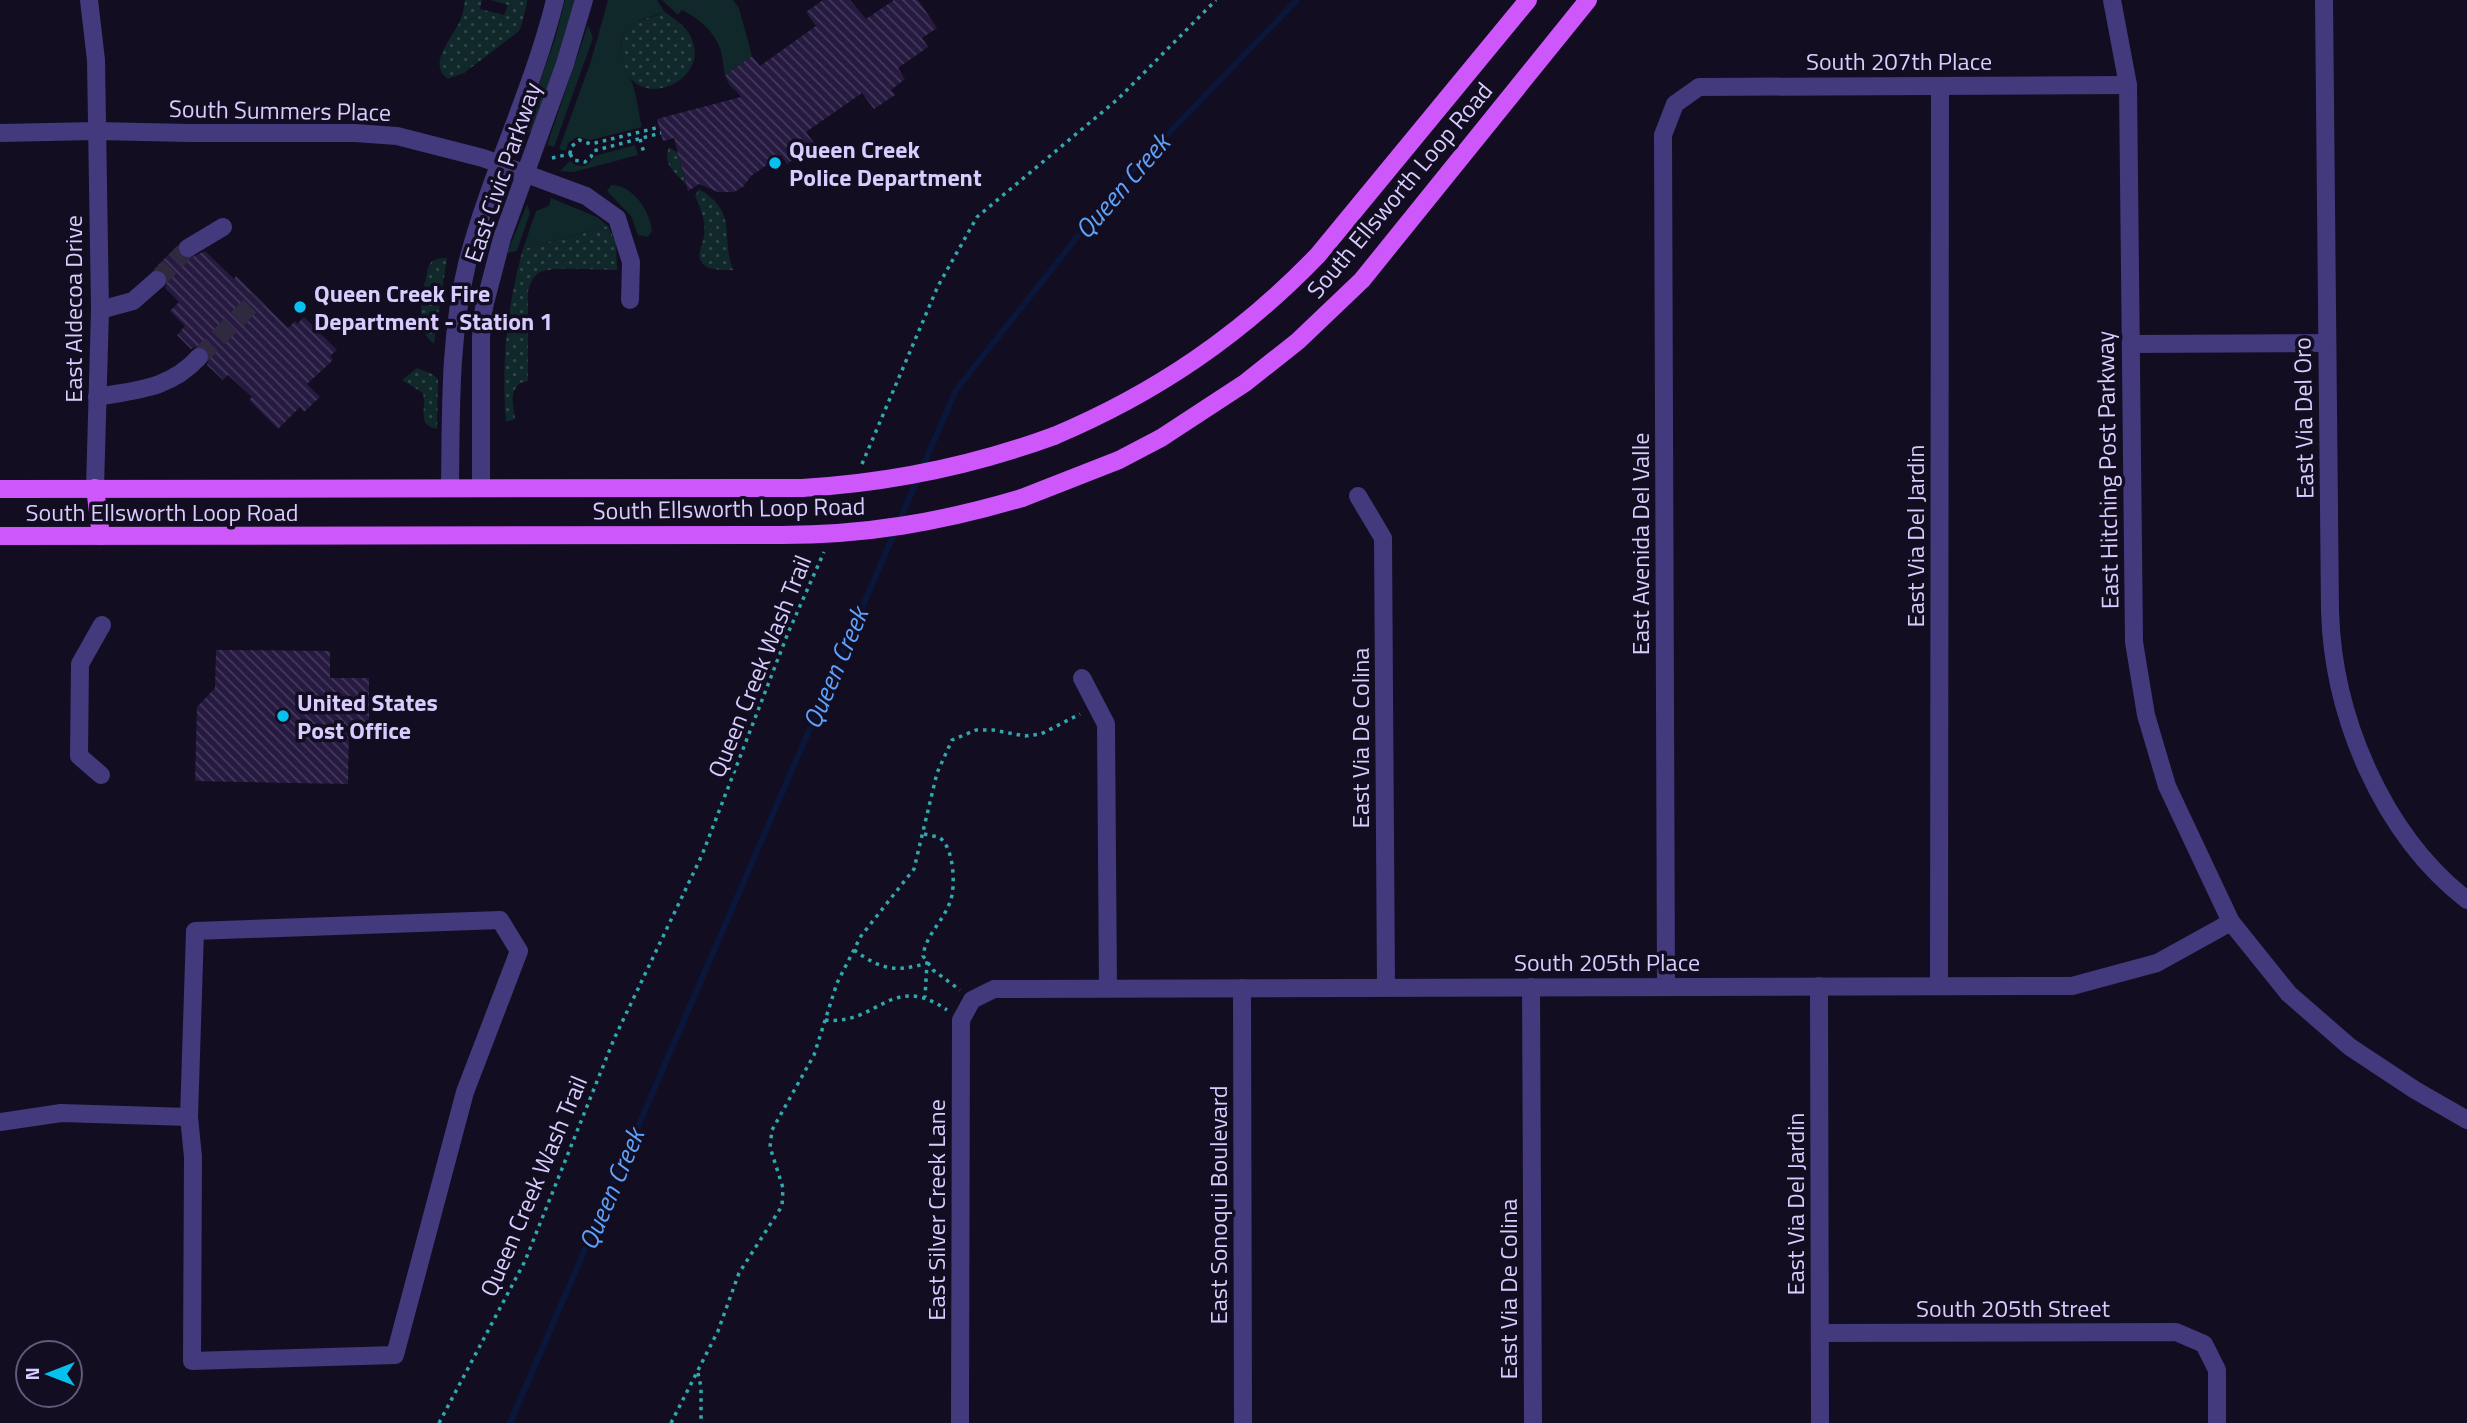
<svg xmlns="http://www.w3.org/2000/svg" width="2467" height="1423" font-family="'Titillium Web',sans-serif">
<defs>
<pattern id="grass-dots" width="8" height="8" patternUnits="userSpaceOnUse" patternTransform="scale(1.75)"><rect width="8" height="8" fill="#102829"/><path d="M2 2h.1M6 6h.1" fill="none" stroke="#324649" stroke-width="1.8" stroke-linecap="round"/></pattern>
<pattern id="building-back-hatch" width="6" height="6" patternUnits="userSpaceOnUse" patternTransform="scale(1.75)"><rect width="6" height="6" fill="#261a40"/><path d="M-1 5l2 2M0 0l6 6M5-1l2 2" fill="none" stroke="#453a5d"/></pattern>
</defs>
<rect width="100%" height="100%" fill="#120d20"/>
<g fill="url(#grass-dots)">
<path d="M465,0H482L480,9L504,15L508,5L491,0H527V3L521,27L518,32L464,73L448,79C427,65 451,39 459,23C463,15 464,8 465,0Z"/>
<path d="M664,11C672,18 682,23 688,32C718,78 638,116 622,63C619,52 620,40 626,31C638,15 652,21 664,11Z"/>
<path d="M669,147L678,153L686,185C676,172 662,166 669,147Z"/>
<path d="M699,189C739,213 720,234 733,270C720,270 696,271 700,251C701,245 704,240 704,235C706,221 701,209 695,196Z"/>
<path d="M608,226L616,243L617,270C601,270 552,266 540,272C533,276 530,284 528,291V381L520,383C508,394 514,405 515,419L506,422C501,363 507,306 523,249Z"/>
<path d="M440,258H447L434,344C412,327 424,290 428,267L432,261Z"/>
<path d="M417,368L432,374L438,379L437,429C416,425 427,409 423,393L402,380Z"/>
</g>
<g fill="#102829">
<path d="M565,0H575L559,57L532,130L526,135L523,129L555,39Z"/>
<path d="M608,0H657L664,11C655,18 643,16 634,24C612,41 621,59 630,78C637,92 638,112 642,127L591,140L577,137L568,143L566,151L559,149L591,61Z"/>
<path d="M662,0H733L739,8L752,56L725,75L737,92C722,82 725,65 720,48C713,30 698,18 682,10L678,15Z"/>
<path d="M588,25L593,38L554,147L547,145Z"/>
<path d="M635,145L638,155L574,172L560,171L570,161L576,165L584,166L588,164L595,156Z"/>
<path d="M611,185C632,184 651,212 652,231L648,237L638,235L631,216L607,191Z"/>
<path d="M551,198L597,217L608,226L523,249L536,211L549,206Z"/>
<path d="M527,204L530,213L517,251L507,253Z"/>
</g>
<g fill="none" stroke-linecap="round" stroke-linejoin="round">
<path stroke="#0a173b" stroke-width="6" d="M510,1423L956,390L1116,188L1297,0"/>
</g>
<g fill="url(#building-back-hatch)">
<path d="M823,0H850L866,19L894,0H918L937,28L922,38L928,47L898,68L905,79L891,90L895,95L874,109L862,93L806,132L817,147L801,158L799,155L787,164L781,155L751,176L743,187L734,192H718L699,184L688,191L674,138L663,141L657,119L741,97L725,75L752,56L760,66L816,26L806,12Z"/>
<path d="M177,246L179,254L188,259L205,251L234,279L236,276L288,328L295,321L297,324L304,317L337,350L330,356L333,360L307,384L320,397L304,412L300,407L278,429L249,400L252,397L228,375L223,380L207,365L210,355L207,349L197,346L191,349L177,335L185,326L170,311L179,302L165,288L168,278L166,273L160,269H154Z"/>
<path d="M216,650L330,651V678H369V726H349L348,784L195,781L197,707L215,688Z"/>
</g>
<g fill="none" stroke-linecap="round" stroke-linejoin="round">
<g stroke="#302a41" stroke-width="18" stroke-dasharray="18 9" stroke-linecap="butt">
<path d="M157,280L188,248"/>
<path d="M199,357L258,298"/>
</g>
<g stroke="#31a8ae" stroke-width="3.5" stroke-dasharray="3.5 5" stroke-linecap="butt">
<path d="M640,139L644,153"/>
<path d="M570,154L574,160L585,162L591,157L593,151L661,133"/>
<path d="M570,154L571,147L579,140L591,144L660,127"/>
<path d="M552,158L570,154"/>
<path d="M862,464L938,286L977,217L1118,99L1216,0"/>
<path d="M924,834C928,835 936,836 940,838C954,848 956,887 950,902C943,922 926,934 923,956L933,970L960,990"/>
<path d="M854,950C880,969 895,973 927,963L925,997"/>
<path d="M825,1020C878,1026 891,971 947,1010"/>
<path d="M698,1373L701,1387V1423"/>
<path d="M439,1423L525,1261L614,1039L702,855L788,633L824,552"/>
<path d="M671,1423L718,1331L739,1273L782,1206L783,1188L770,1147L772,1130L814,1055L837,983L861,936L914,869L937,773L952,740L976,730H993L1025,736L1041,734L1080,714"/>
</g>
<g stroke="#43397d" stroke-width="18">
<path d="M89,0L96,60L100,310L95,488"/>
<path d="M2112,0L2128,85L2134,642L2146,715L2167,786L2231,922L2289,994L2350,1047L2415,1090L2467,1120"/>
<path d="M2324,0L2330,611C2333,716 2382,834 2467,900"/>
<path d="M0,133L96,131L190,133H355L397,136L483,158L586,196L617,218L631,262L630,300"/>
<path d="M188,248L223,227"/>
<path d="M100,310L133,301L157,280"/>
<path d="M2131,344L2326,343"/>
<path d="M97,397C137,390 170,389 199,357"/>
<path d="M450,488C451,413 449,338 467,264C490,174 533,90 555,0"/>
<path d="M481,488V337L484,307L502,238L565,64L584,0"/>
<path d="M1358,496L1383,538L1386,987"/>
<path d="M1082,678L1106,724L1108,988"/>
<path d="M101,775L79,756L80,664L102,625"/>
<path d="M500,920L519,951L465,1092L395,1355L192,1361L193,1157L189,1117L195,931Z"/>
<path d="M1939,985L1940,86"/>
<path d="M1666,986L1663,135L1675,104L1699,87L2128,85"/>
<path d="M1819,986L1820,1423"/>
<path d="M1531,987L1533,1423"/>
<path d="M1242,988L1243,1423"/>
<path d="M0,1122L61,1113L189,1117"/>
<path d="M1820,1333L2176,1332L2204,1344L2217,1370V1423"/>
<path d="M960,1423L961,1020L972,1000L994,989L2072,986L2157,963L2231,922"/>
</g>
<g stroke="#ce57fb" stroke-width="18">
<path d="M1054,436C1156,393 1241,335 1318,255L1528,0"/>
<path d="M95,488L101,536"/>
<path d="M0,489L802,488"/>
<path d="M1022,498L1119,460L1161,438L1245,383L1298,341L1362,280L1588,0"/>
<path d="M0,536L781,535"/>
</g>
<g stroke="#ce57fb" stroke-width="18">
<path d="M802,488C890,483 972,466 1054,436"/>
<path d="M781,535C866,535 941,522 1022,498"/>
</g>
</g>
<g fill="#06c1f0" stroke="#120d20" stroke-width="2.5">
<circle cx="775" cy="163" r="7"/>
<circle cx="300" cy="307" r="7"/>
<circle cx="283" cy="716" r="7"/>
</g>
<g text-anchor="middle" dominant-baseline="central" stroke-width="7" stroke-linejoin="round" paint-order="stroke">
<g font-size="24" fill="#d8cdfe" stroke="#120d20">
<text x="1899" y="61">South 207th Place</text>
<text transform="translate(280 110) rotate(1)">South Summers Place</text>
<text transform="translate(502 172) rotate(-71)">East Civic Parkway</text>
<text transform="translate(1399 190) rotate(-50)">South Ellsworth Loop Road</text>
<text transform="translate(73 309) rotate(-90)">East Aldecoa Drive</text>
<text transform="translate(2303 418) rotate(-91)">East Via Del Oro</text>
<text transform="translate(2107 470) rotate(-91)">East Hitching Post Parkway</text>
<text transform="translate(729 508) rotate(-1)">South Ellsworth Loop Road</text>
<text x="162" y="512">South Ellsworth Loop Road</text>
<text transform="translate(1915 536) rotate(-90)">East Via Del Jardin</text>
<text transform="translate(1640 544) rotate(-90)">East Avenida Del Valle</text>
<text transform="translate(759 666) rotate(-68)">Queen Creek Wash Trail</text>
<text transform="translate(1360 738) rotate(-90)">East Via De Colina</text>
<text x="1607" y="962">South 205th Place</text>
<text transform="translate(533 1186) rotate(-67)">Queen Creek Wash Trail</text>
<text transform="translate(1795 1204) rotate(-90)">East Via Del Jardin</text>
<text transform="translate(1218 1205) rotate(-90)">East Sonoqui Boulevard</text>
<text transform="translate(936 1210) rotate(-90)">East Silver Creek Lane</text>
<text transform="translate(1508 1289) rotate(-90)">East Via De Colina</text>
<text x="2013" y="1308">South 205th Street</text>
</g>
<g font-size="24" font-weight="bold" fill="#d8cdfe" stroke="#120d20" text-anchor="start">
<text x="789" y="149">Queen Creek<tspan x="789" dy="28">Police Department</tspan></text>
<text x="314" y="293">Queen Creek Fire<tspan x="314" dy="28">Department - Station 1</tspan></text>
<text x="297" y="702">United States<tspan x="297" dy="28">Post Office</tspan></text>
</g>
<g font-size="26" font-style="italic" fill="#5ea2fb" stroke="#120d20">
<text transform="translate(1122 186) rotate(-49)">Queen Creek</text>
<text transform="translate(835 668) rotate(-67)">Queen Creek</text>
<text transform="translate(611 1189) rotate(-67)">Queen Creek</text>
</g>
</g>
<g transform="translate(49 1374) rotate(270)"><circle r="33" fill="#120d20" stroke="#615a79" stroke-width="2"/>
<path d="M0-5L12 26L0 18L-12 26Z" fill="#06c1f0"/>
<text y="-10" font-size="19" font-weight="bold" text-anchor="middle" fill="#d8cdfe">N</text>
</g>
</svg>
